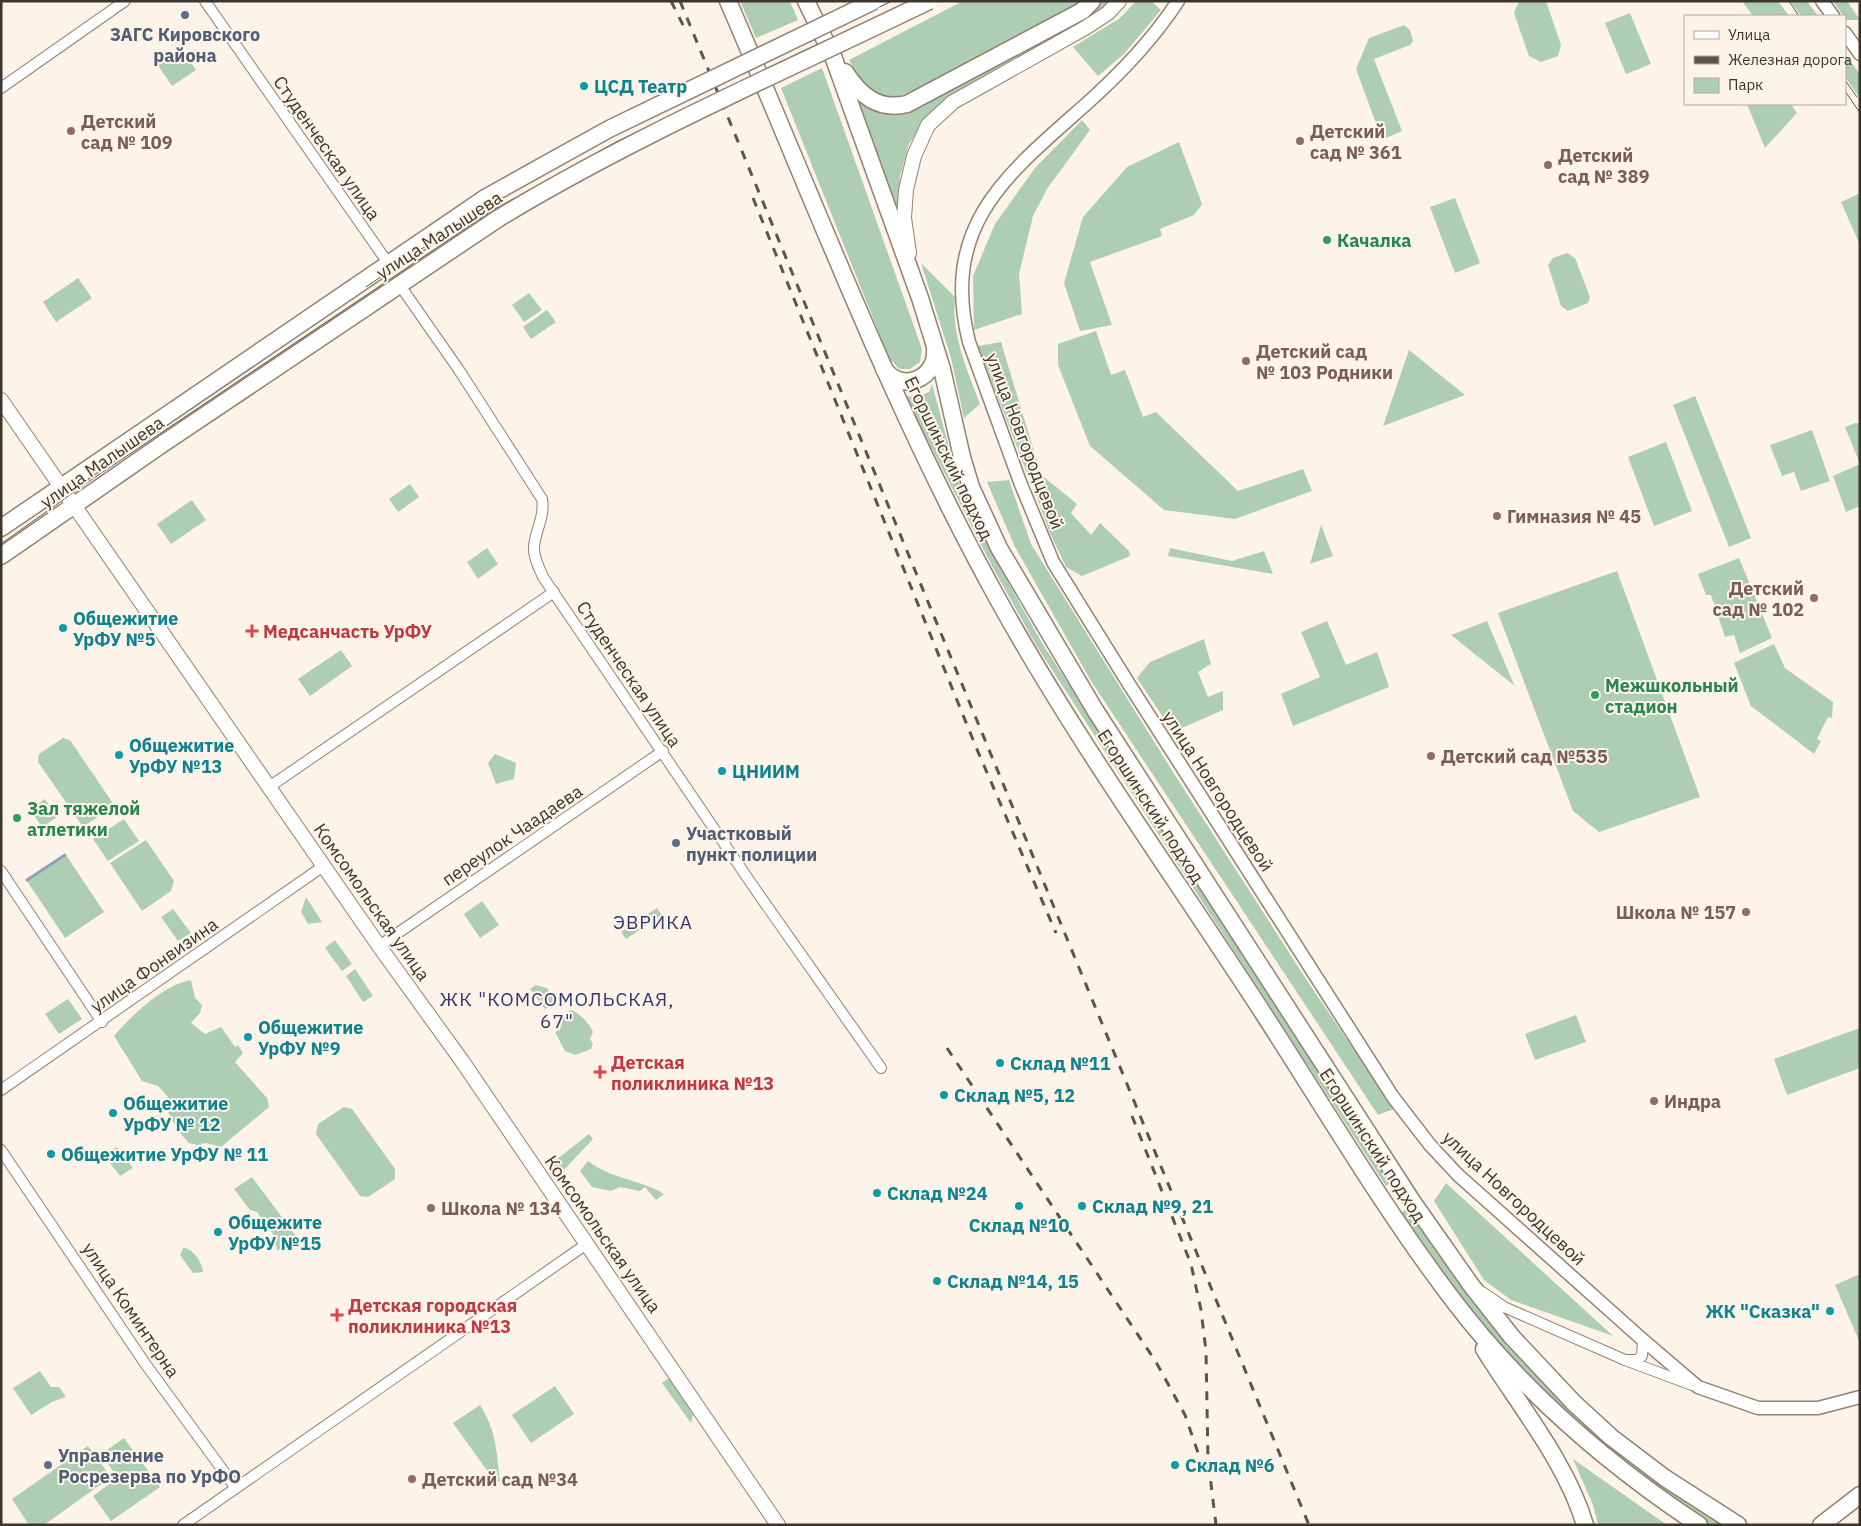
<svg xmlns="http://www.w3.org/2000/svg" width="1861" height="1526" font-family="'IBM Plex Sans',sans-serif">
<rect width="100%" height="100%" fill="#fef3e8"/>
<g fill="#aeceb4">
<path d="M740,1H790L798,20L756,38Z"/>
<path d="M963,1H1082L1053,19L912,91C906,93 899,97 893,97C871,100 858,75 849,60Z"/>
<path d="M1101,1H1111L1099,13L926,119L909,144L900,176L898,211L858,100L892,112L1090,11Z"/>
<path d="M1136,1H1151L1161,10L1124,54L1098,76L1073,47L1120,18Z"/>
<path d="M1519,1H1546L1561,45L1558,56L1541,62L1529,56L1514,13Z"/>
<path d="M1742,1H1778L1789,16H1753Z"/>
<path d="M1790,1H1807L1818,16H1801Z"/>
<path d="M1833,1H1847L1860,20H1846Z"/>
<path d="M1630,13L1651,64L1626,74L1605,23Z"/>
<path d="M1404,25L1410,30L1413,41L1410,45L1374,59L1402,131L1384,139L1381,137L1356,69L1369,38Z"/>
<path d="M1845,54L1860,74V98L1845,77Z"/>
<path d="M168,57L190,61L196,70L172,86L157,64Z"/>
<path d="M822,68L922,349L920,362L910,369H899L889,358L781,88Z"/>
<path d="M1747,104H1791L1797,113L1765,148Z"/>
<path d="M1082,120L1090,130L1047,189L1033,216L1019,274L1022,314L974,330L973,276L995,224L1035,168Z"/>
<path d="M1179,142L1202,204L1194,215L1160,229L1162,236L1090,262L1112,325L1080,331L1064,283L1083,217L1127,167Z"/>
<path d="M1860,193V245L1841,202Z"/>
<path d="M1455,198L1480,263L1455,273L1430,207Z"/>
<path d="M1567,253L1575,258L1590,297L1588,303L1568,311L1561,306L1548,265L1553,258Z"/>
<path d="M921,263L955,297C951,335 967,369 980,404L964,418L951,358Z"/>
<path d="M78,278L92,298L56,322L43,302Z"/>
<path d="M529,293L542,310L524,322L512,305Z"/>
<path d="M547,310L556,322L531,339L523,327Z"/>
<path d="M1096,331L1111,375L1125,370L1143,417L1156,412L1238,491L1303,469L1312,491L1235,519L1164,510L1090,446L1058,365V344Z"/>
<path d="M1001,342L1039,468L1027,473L978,346Z"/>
<path d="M1409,350L1465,395L1383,426Z"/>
<path d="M932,384L957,477L996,561L1042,643L1391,1182L1386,1186L1036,645L992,566L905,396L917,397L929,392Z"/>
<path d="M1695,396L1751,538L1729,547L1673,405Z"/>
<path d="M1855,423L1860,424V464L1845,427Z"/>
<path d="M1812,430L1830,481L1801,491L1794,472L1782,476L1770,445Z"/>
<path d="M1666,442L1692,511L1654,526L1628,457Z"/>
<path d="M1860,464V506L1846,512L1833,476Z"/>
<path d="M1044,477L1077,504L1071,513L1091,535L1100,523L1129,551L1130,556L1082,576L1066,567L1049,531L1032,483Z"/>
<path d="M1009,480L1031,544L1173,772L1306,979L1394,1109L1378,1115L1091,681L1015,547L987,482Z"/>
<path d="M410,484L419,497L398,512L389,499Z"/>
<path d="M192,500L206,520L171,544L157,524Z"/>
<path d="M1321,525L1333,556L1310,564Z"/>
<path d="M487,548L498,564L478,579L467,562Z"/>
<path d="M1170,548L1232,561L1264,551L1273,574L1168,556Z"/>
<path d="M1739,558L1772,638L1740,653L1734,635L1725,637L1711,595H1706L1698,574Z"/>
<path d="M1617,571L1700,797L1599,832L1573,811L1498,613Z"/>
<path d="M1327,621L1346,665L1377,652L1389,687L1293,726L1281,694L1320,677L1301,632Z"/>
<path d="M1487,621L1515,687H1516L1451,635Z"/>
<path d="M1204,639L1211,664L1198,672L1208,697L1223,691V710L1173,732L1137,678L1150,662Z"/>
<path d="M1774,644L1785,668L1833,702L1832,718L1828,717L1817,739L1821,741L1814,754L1751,706L1734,663Z"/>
<path d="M341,650L352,666L310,696L298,679Z"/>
<path d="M63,738L70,740L112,802L111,809L87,824H81L38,762L39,754Z"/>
<path d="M495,754L516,763L514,779L496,784L488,763Z"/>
<path d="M45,799L57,817L42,827L30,809Z"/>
<path d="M124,819L139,841L108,861L93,839Z"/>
<path d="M146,840L174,881L171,891L142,911L110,863Z"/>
<path d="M66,855L104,912L65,938L27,881Z"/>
<path d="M306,897L322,922L308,924L301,912Z"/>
<path d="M482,901L499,925L480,938L464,914Z"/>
<path d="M657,908L662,915L626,939L621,932Z"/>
<path d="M173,909L191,933L178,941L161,917Z"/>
<path d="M335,940L352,964L342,971L325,948Z"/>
<path d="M355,969L373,996L363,1002L346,976Z"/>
<path d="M191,980L195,998L202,1005L200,1013L191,1023L205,1034L221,1027L235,1047L238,1045L243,1053L235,1062L267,1098L269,1107L221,1147L206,1143L197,1145L189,1143L178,1131L168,1112L170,1104L168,1097L158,1086L142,1081L114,1036C132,1015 163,985 191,980Z"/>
<path d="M536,985L547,988L554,998L552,1006L545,1009L530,989Z"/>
<path d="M68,999L82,1019L59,1034L45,1014Z"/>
<path d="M570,1010C578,1011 590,1024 593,1032L590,1039L593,1044L591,1049L575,1055L565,1051L555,1032L560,1030L563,1019Z"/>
<path d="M1576,1015L1586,1042L1535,1060L1525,1034Z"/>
<path d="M1860,1028V1068L1787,1095L1774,1059Z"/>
<path d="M344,1107L352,1109L395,1169V1179L368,1197L360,1196L316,1134L318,1124Z"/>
<path d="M589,1134L593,1139L560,1174L552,1163Z"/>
<path d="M117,1147L133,1168L120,1176L104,1155Z"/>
<path d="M588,1161C613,1180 640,1179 664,1194L656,1200L645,1187L640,1191L620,1187L611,1191L592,1187L580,1171Z"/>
<path d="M252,1177L296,1236L277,1251L275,1237L257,1212L250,1210L234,1189Z"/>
<path d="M1446,1183L1613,1336L1511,1300L1484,1280L1434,1201Z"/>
<path d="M1408,1208L1470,1299L1514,1351L1726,1525H1710L1702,1520L1617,1461L1508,1357L1433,1262L1401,1213Z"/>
<path d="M183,1248C193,1248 202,1262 203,1272L193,1273L180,1255Z"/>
<path d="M1860,1274V1343L1835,1285Z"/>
<path d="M40,1371L51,1387H59L66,1397L52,1402L31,1415L13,1388Z"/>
<path d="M669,1378L693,1414L691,1423L662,1383Z"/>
<path d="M555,1386L574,1414L531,1443L512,1415Z"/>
<path d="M480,1405C497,1432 496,1450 500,1481L496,1483L453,1423Z"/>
<path d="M124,1438L160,1487L111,1521L93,1496L118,1478L101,1454Z"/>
<path d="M88,1446L111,1477L44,1525H29L12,1499Z"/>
<path d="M1573,1459L1667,1525H1598L1593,1505Z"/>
</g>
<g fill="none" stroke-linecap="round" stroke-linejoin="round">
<path stroke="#89a3ba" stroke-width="3" d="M27,880L65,855"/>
<defs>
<g id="minor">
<path d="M205,1L388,263"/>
<path d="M1,88L125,1"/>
<path d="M399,284L459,370L542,499C545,516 536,529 534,546C533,557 539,567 543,577L755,889L881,1068"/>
<path d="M269,787L554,592"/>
<path d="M1,871L102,1022"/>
<path d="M379,946L663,751"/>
<path d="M1,1090L325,865"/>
<path d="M1,1150L144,1362L235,1487"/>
<path d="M1482,1292L1504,1307L1625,1360L1692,1385"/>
<path d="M1628,1360H1637L1642,1356L1643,1340"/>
<path d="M183,1525L588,1243"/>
</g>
<g id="tertiary">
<path d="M1178,1C1152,41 1119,75 1084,106C1006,175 940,226 969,342L1020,482L1053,562L1127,681L1393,1097L1430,1145L1458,1175L1643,1340L1698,1387L1758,1408H1818L1860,1397"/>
<path d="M1822,1L1833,16"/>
<path d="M1845,33L1860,54"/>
</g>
<g id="secondary">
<path d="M909,253L904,218L906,190L914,156L928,125L953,102L1085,28L1108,13L1119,1"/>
<path d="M1,400L379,946L462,1061L778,1525"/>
</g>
<g id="primary">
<path d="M728,1C816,204 892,409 1000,603C1079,745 1175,877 1263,1013C1324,1107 1382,1206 1450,1296C1518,1387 1604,1462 1699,1525"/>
<path d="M806,1L834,59L920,298L942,369L962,457L971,487L999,548L1095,710L1412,1201L1471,1285L1512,1337L1574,1403L1611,1437L1665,1478L1738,1525"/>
<path d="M845,72C860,95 878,111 907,104L1082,11L1092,1"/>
<path d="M884,369C902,394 937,378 935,350"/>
<path d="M1,528L485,198"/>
<path d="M1,556L161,445L499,218"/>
<path d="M1484,1349C1518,1404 1567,1463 1585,1525"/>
<path d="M1821,1525L1860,1495"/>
</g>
</defs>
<use href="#minor" stroke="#918170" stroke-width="12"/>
<use href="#tertiary" stroke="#918170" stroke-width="15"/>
<use href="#secondary" stroke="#918170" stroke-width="16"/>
<use href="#primary" stroke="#918170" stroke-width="19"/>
<use href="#minor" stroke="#fff" stroke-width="10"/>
<use href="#tertiary" stroke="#fff" stroke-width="12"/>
<use href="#secondary" stroke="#fff" stroke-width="14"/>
<use href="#primary" stroke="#fff" stroke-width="16"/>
<g stroke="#5c554d" stroke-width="1">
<path d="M1789,1L1799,16"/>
<path d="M1845,80L1857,97"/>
<path d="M1845,91L1860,113"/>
<path d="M366,287L489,203L550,167L612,135L892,1"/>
<path d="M1,544L88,482L493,210L616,142L911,1"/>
</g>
<g stroke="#5c554d" stroke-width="3" stroke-dasharray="9 9" stroke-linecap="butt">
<path d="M671,1L685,29"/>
<path d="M680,1L1309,1525"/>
<path d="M753,198L976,747L1056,933"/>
<path d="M947,1048L1156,1362L1185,1415L1204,1470"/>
<path d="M1132,1116L1191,1264L1201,1310L1206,1351L1208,1459L1216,1525"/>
</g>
<defs>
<g id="primary-bridge">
<path d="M485,198L609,129L874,1"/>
<path d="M499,218C636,135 785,71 929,1"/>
</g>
</defs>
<use href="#primary-bridge" stroke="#918170" stroke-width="19" stroke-linecap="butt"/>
<use href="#primary-bridge" stroke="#fff" stroke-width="16"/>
</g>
<g fill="#5c6f8a" stroke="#fef3e8" stroke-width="2">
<circle cx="185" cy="15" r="5"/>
<circle cx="676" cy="843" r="5"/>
<circle cx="48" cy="1465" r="5"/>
</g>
<g fill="#0f9aa8" stroke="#fef3e8" stroke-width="2">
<circle cx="584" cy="86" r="5"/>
<circle cx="63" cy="628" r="5"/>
<circle cx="119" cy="755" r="5"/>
<circle cx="722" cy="771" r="5"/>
<circle cx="248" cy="1037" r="5"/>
<circle cx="1000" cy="1063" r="5"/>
<circle cx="944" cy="1095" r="5"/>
<circle cx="113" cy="1113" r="5"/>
<circle cx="51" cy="1154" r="5"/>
<circle cx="877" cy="1193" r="5"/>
<circle cx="1019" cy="1206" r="5"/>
<circle cx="1082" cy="1206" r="5"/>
<circle cx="218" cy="1232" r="5"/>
<circle cx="937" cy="1281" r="5"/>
<circle cx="1830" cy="1311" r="5"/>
<circle cx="1175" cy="1465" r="5"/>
</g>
<g fill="#8d6e63" stroke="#fef3e8" stroke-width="2">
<circle cx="71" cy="131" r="5"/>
<circle cx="1300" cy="141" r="5"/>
<circle cx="1548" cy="165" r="5"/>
<circle cx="1246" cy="361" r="5"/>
<circle cx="1497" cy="516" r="5"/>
<circle cx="1814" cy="598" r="5"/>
<circle cx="1431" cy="756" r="5"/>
<circle cx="1746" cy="912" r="5"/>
<circle cx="1654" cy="1101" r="5"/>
<circle cx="431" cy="1208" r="5"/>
<circle cx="412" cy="1479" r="5"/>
</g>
<g fill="#2e9e5b" stroke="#fef3e8" stroke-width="2">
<circle cx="1327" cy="240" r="5"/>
<circle cx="1595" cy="695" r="5"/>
<circle cx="17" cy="818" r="5"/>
</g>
<g fill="#e0444e" stroke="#fef3e8" stroke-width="2">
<path d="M249.5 623.5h5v5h5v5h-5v5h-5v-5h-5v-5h5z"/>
<path d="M597.5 1064.5h5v5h5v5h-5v5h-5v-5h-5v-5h5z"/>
<path d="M334.5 1307.5h5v5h5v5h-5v5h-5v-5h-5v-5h5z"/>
</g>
<g text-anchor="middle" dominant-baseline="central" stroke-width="4" stroke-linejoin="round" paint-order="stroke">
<g font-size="18" font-weight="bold" fill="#4e5e75" stroke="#fef3e8" text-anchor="start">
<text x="185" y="34" text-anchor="middle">ЗАГС Кировского<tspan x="185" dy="21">района</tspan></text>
<text x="686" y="833">Участковый<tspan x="686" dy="21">пункт полиции</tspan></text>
<text x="58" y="1455">Управление<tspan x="58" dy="21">Росрезерва по УрФО</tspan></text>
</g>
<g font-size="18" font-weight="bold" fill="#0d838f" stroke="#fef3e8" text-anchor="start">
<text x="594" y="86">ЦСД Театр</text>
<text x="73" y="618">Общежитие<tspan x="73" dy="21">УрФУ №5</tspan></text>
<text x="129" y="745">Общежитие<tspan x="129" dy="21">УрФУ №13</tspan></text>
<text x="732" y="771">ЦНИИМ</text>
<text x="258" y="1027">Общежитие<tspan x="258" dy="21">УрФУ №9</tspan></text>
<text x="1010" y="1063">Склад №11</text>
<text x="954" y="1095">Склад №5, 12</text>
<text x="123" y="1103">Общежитие<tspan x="123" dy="21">УрФУ № 12</tspan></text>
<text x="61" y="1154">Общежитие УрФУ № 11</text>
<text x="887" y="1193">Склад №24</text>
<text x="1092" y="1206">Склад №9, 21</text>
<text x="228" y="1222">Общежите<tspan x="228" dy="21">УрФУ №15</tspan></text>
<text x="1019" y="1225" text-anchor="middle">Склад №10</text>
<text x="947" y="1281">Склад №14, 15</text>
<text x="1820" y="1311" text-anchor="end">ЖК "Сказка"</text>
<text x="1185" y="1465">Склад №6</text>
</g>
<g font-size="18" font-weight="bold" fill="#785e54" stroke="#fef3e8" text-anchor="start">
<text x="81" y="121">Детский<tspan x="81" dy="21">сад № 109</tspan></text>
<text x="1310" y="131">Детский<tspan x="1310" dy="21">сад № 361</tspan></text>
<text x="1558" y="155">Детский<tspan x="1558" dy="21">сад № 389</tspan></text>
<text x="1256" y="351">Детский сад<tspan x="1256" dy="21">№ 103 Родники</tspan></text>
<text x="1507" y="516">Гимназия № 45</text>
<text x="1804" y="588" text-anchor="end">Детский<tspan x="1804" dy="21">сад № 102</tspan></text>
<text x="1441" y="756">Детский сад №535</text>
<text x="1736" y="912" text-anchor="end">Школа № 157</text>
<text x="1664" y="1101">Индра</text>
<text x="441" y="1208">Школа № 134</text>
<text x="422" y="1479">Детский сад №34</text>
</g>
<g font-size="18" fill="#3d362f" stroke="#fef3e8">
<text transform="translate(327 148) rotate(55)">Студенческая улица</text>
<text transform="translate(439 235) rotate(-33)">улица Малышева</text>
<text transform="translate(1025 441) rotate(69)">улица Новгородцевой</text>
<text transform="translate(949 458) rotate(64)">Егоршинский подход</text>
<text transform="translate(102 462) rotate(-35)">улица Малышева</text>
<text transform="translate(629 674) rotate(56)">Студенческая улица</text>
<text transform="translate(1218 791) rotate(57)">улица Новгородцевой</text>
<text transform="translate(1151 806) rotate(57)">Егоршинский подход</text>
<text transform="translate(512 835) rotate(-34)">переулок Чаадаева</text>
<text transform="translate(372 902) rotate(55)">Комсомольская улица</text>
<text transform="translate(154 965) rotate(-35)">улица Фонвизина</text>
<text transform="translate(1373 1145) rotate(57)">Егоршинский подход</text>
<text transform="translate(1514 1198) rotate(43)">улица Новгородцевой</text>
<text transform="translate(603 1234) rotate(55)">Комсомольская улица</text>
<text transform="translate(131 1310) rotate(56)">улица Коминтерна</text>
</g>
<g font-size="18" font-weight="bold" fill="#27864d" stroke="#fef3e8" text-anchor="start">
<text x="1337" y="240">Качалка</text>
<text x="1605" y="685">Межшкольный<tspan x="1605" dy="21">стадион</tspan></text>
<text x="27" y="808">Зал тяжелой<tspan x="27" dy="21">атлетики</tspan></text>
</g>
<g font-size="18" font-weight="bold" fill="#be3a42" stroke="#fef3e8" text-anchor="start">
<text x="263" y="631">Медсанчасть УрФУ</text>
<text x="611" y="1062">Детская<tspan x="611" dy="21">поликлиника №13</tspan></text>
<text x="348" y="1305">Детская городская<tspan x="348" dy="21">поликлиника №13</tspan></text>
</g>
<g font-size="19" letter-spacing="1" fill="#323873" stroke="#fef3e8">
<text x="653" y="922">ЭВРИКА</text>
<text x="557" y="999">ЖК "КОМСОМОЛЬСКАЯ,<tspan x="557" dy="22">67"</tspan></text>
</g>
</g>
<rect width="1861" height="1526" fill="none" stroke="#3d362f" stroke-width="5"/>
<rect x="1684" y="15" width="162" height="90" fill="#fef3e8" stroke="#b1a79e"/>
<rect x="1694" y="31" width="25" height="8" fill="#ffffff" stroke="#b1a79e"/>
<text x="1728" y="40" font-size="15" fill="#3d362f">Улица</text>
<rect x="1694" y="56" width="25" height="8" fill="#5c554d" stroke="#b1a79e"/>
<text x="1728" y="65" font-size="15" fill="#3d362f">Железная дорога</text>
<rect x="1694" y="78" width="25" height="15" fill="#aeceb4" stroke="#b1a79e"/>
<text x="1728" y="90" font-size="15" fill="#3d362f">Парк</text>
</svg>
